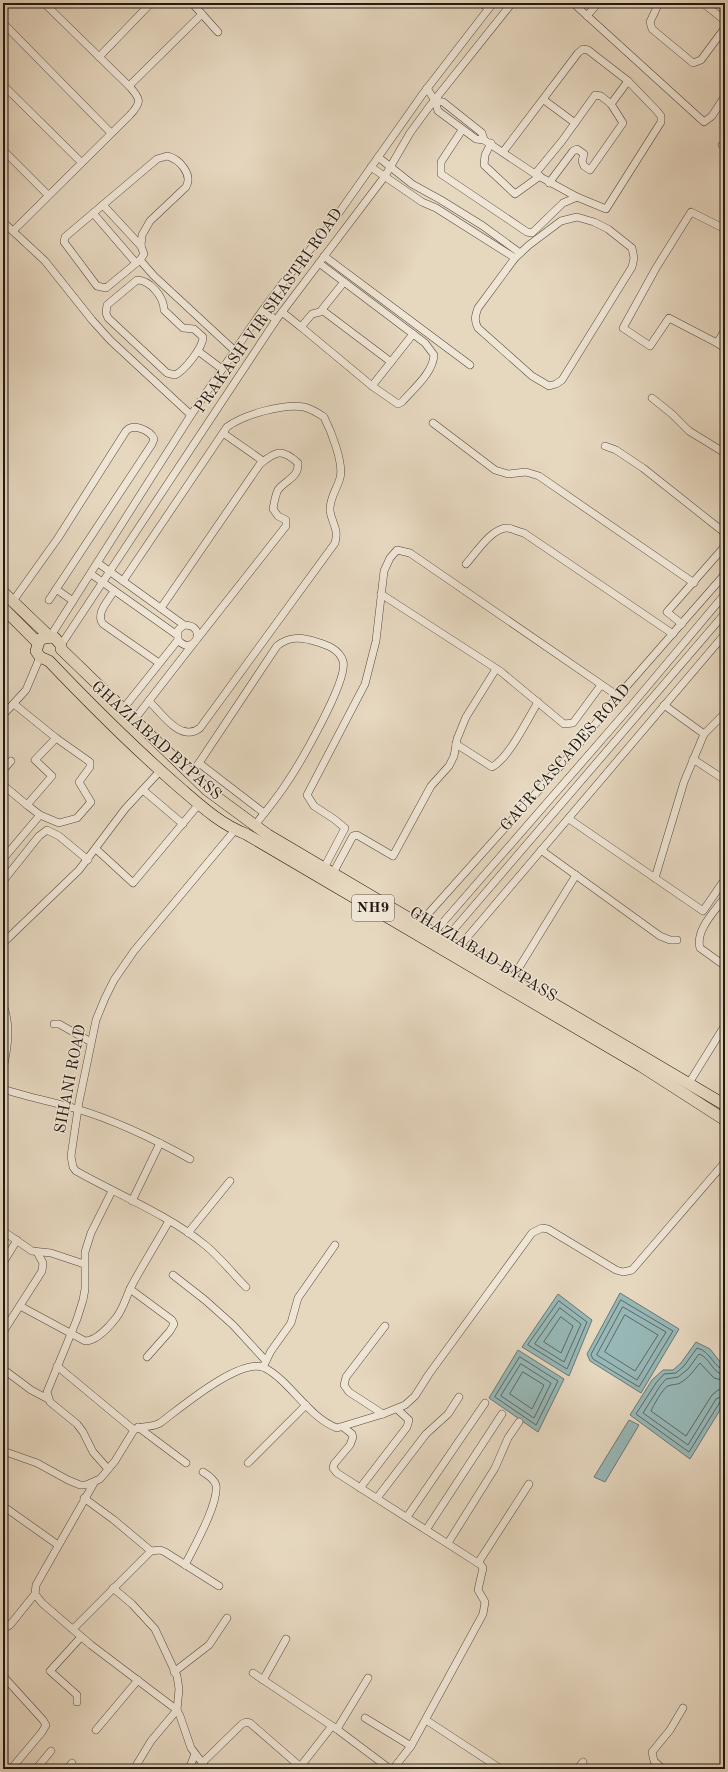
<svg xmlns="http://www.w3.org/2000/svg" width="728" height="1772" font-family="'Old Standard TT',serif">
<rect width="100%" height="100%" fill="#e6d7bf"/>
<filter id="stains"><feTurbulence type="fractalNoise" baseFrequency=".005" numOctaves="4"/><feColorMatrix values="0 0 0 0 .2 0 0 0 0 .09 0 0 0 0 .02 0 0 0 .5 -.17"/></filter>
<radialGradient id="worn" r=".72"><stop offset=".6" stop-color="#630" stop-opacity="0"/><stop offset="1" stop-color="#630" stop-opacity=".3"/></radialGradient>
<g fill="#97b8b7" stroke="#697875">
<path d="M620,1293L679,1329L641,1393L590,1361L587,1354Z"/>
<path d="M558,1294L592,1320L569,1376L522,1347Z"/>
<path d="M696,1342L710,1349L725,1368V1402L690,1459L630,1415L652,1380L663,1370H673L681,1363Z"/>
<path d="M518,1350L564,1379L538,1432L489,1398Z"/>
<path d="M629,1420L639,1425L605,1482L594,1477Z"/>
</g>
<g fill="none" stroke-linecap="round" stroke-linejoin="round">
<g stroke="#5d6864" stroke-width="1">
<path d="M621,1300L673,1331L639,1387L593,1359L591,1355Z"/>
<path d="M559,1301L587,1322L567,1369L528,1345Z"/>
<path d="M623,1307L666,1332L637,1380L597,1355Z"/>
<path d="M560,1308L581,1324L564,1362L535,1344Z"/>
<path d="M625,1315L658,1335L635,1371L605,1352Z"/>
<path d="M561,1317L573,1326L561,1353L544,1342Z"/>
<path d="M520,1357L558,1381L536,1425L495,1397Z"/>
<path d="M521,1364L551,1383L534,1418L501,1396Z"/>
<path d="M725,1370C714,1369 711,1351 697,1348L684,1366L676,1373L664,1374L656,1383L636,1414L689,1452L720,1402L725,1400"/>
<path d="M523,1372L544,1385L532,1409L510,1394Z"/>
<path d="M725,1375C712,1374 710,1357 699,1354L688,1369L678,1377L666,1379L660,1386L643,1413L688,1445L716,1399L725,1395"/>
<path d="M725,1381L714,1378L700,1363C694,1370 689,1378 680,1383C677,1385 672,1384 668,1386C663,1388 653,1406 651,1411L686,1436L712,1395L718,1390L725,1389"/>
</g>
<defs>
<g id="minor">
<path d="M192,3L218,32"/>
<path d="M480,3L489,8"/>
<path d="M573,3L704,122L712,116L725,96"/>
<path d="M656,3L657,7L650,22L652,29L693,63L701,60L724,29V20L703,3"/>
<path d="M587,16L598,3"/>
<path d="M3,23L111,133"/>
<path d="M99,57L151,3"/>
<path d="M3,85L81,162"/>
<path d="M129,86L202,14"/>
<path d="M427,88L435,101L438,111L476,139L484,140L482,133L443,102L435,101"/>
<path d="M544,100L575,123"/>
<path d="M462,130L441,162V174L527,232L532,233L563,203L577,197L535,174"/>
<path d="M484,140L535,174L562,141L595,95L601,96L611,104L628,81"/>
<path d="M491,143L485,155L484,165L515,194L540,176"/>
<path d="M722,145L725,147"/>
<path d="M3,150L48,195"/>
<path d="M503,152L578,53L583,49L588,50L628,81L657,111L661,116V122L606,209L577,197"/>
<path d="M167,156C180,159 193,175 186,187L150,221L142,235L141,246L144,254L140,260L106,288L97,286L64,242L65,237L157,159Z"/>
<path d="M378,157L412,184L441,200L483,226L520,253"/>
<path d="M371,167L422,202L436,208L515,258"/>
<path d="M549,183L573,151L577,149L584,154L582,161L584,166L590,170L623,123L611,104"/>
<path d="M103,205L141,246"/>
<path d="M93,213L136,263"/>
<path d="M577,217L594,222L608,229L632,248L634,258L632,267L562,380L556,384L549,386L532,376L478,328C474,321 475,316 478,308L515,258L529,245L561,221Z"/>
<path d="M3,222L45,261L92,320L110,340L191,415"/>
<path d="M725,229L691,212L656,268L623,328L650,346L669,318L717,343L725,330"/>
<path d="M13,231L130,115C142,102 141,99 129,86L44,3"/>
<path d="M324,256L470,365"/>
<path d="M140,260L154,276L235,351"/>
<path d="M137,280C150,280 164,297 164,310L183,328L194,329L203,337C203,348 184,371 175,375L167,373L108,318L106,313L107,305Z"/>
<path d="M263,310L276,320"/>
<path d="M322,310L391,362"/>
<path d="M282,312L301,327L312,314L320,312L344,282"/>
<path d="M301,327L372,386L398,404L402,402C413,389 433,373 434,355L425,343L319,263"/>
<path d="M717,343L725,348"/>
<path d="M198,351L222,369"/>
<path d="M372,386L413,334"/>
<path d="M652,398L672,414L689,431L725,453"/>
<path d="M433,423L495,470L508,474L526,472L539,476L694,583"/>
<path d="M223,433L263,461"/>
<path d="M605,446L616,450L643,468L725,533"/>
<path d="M98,563L184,625C209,625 194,658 178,640V630L184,625"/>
<path d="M466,564C476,553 492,527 508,528C513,529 519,532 524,533L673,634"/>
<path d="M91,574L177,635"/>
<path d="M123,581L227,427C243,415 284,403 304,407C312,409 318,413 324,417C331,431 344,463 340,478C337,489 329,499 330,511C332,524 339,528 335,543L200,728C181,743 162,714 149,701"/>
<path d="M56,589L73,601"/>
<path d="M114,591C108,601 95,614 103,624L159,663"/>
<path d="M381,594L500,671L564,724L573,723L601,685"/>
<path d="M13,601L58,538L126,431C133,423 150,430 154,439L152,444L49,600"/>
<path d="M161,608L260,464C276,451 282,448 298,463C299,478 285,480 278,490C275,496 274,503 273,509L278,516L286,520V526L197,639"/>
<path d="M682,624L667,612L725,546"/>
<path d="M50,637L191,415L257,318L282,284L331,224L422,95L493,3"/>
<path d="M61,645L276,320L385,176L410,133L429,107L512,3"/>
<path d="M664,705L704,734L725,713"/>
<path d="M123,709L178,640"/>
<path d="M3,715L26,690L40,657"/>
<path d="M134,720L193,644"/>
<path d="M456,744L492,767C509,758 527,720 538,702"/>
<path d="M693,759L725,780"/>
<path d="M199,763L264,813"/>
<path d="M3,770L11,761"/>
<path d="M190,774L199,763L277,646C289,636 302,637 317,642C327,645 339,649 343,661C349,679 300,763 288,781C278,797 266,811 255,825"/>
<path d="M3,785L27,805"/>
<path d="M143,790L183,824"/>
<path d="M40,815L27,805L52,776L35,760L56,738"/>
<path d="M569,819L703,911L725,879"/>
<path d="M235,830L134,951L114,980L105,998L96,1020L79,1102L71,1156L73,1167L76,1171C117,1194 170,1216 205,1245C220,1257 232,1273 246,1287"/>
<path d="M96,849L133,883L199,804"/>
<path d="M541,850L660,936L670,940H677"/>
<path d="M3,859L40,815L59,823L77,818L91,802L79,782L90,767V762L56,738L14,704"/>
<path d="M324,868L345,828L334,819L314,806L307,795L365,684L376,641L384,571L390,558L397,550L410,553L618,696"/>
<path d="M333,873L353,836L357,835L393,856L431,786L449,766L454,756L457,739L466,717L496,669"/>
<path d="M655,878L684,782L704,734"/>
<path d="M3,881L39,836L47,830L59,836L88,860"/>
<path d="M725,897C715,911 695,930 700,948L725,966"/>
<path d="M419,924L571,754L618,696L725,574"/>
<path d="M432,935L631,706L725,594"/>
<path d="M443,942L725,613"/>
<path d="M3,943L79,870L125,809L160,771"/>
<path d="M459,947L725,634"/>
<path d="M512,979L576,875"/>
<path d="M54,1024H59L91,1042"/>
<path d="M3,1069C8,1046 11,1026 3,1004"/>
<path d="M689,1083L725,1025"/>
<path d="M3,1089C27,1097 53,1102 77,1109C117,1121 154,1139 190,1159"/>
<path d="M132,1201L160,1143"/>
<path d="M3,1231L32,1251L51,1253L84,1264"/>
<path d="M188,1233L230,1181"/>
<path d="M3,1263L17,1240"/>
<path d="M173,1275L205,1300L233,1325L266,1361"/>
<path d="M130,1289L172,1320L174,1324L170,1331L147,1357"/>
<path d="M20,1306L85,1341C96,1341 109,1327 116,1318C124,1308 126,1296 132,1285C144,1263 157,1242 169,1221"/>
<path d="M3,1332L42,1271L43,1263L37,1252"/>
<path d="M57,1366L134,1430"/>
<path d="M263,1367L271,1351L291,1323L298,1298L335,1245"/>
<path d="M3,1369L31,1390L48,1399"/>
<path d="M383,1414L349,1392L344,1385L346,1377L385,1326"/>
<path d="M138,1427L186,1463"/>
<path d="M343,1427L352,1434L353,1437L350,1445L334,1464L333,1468L337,1473L481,1565L483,1568L478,1590L485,1602L483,1614L411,1746L393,1769"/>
<path d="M3,1451L37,1463L68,1480L80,1485H86L100,1479L115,1461L134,1430C141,1425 152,1428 160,1423C179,1409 241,1356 265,1368C291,1382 308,1417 337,1428L383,1414L405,1405L415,1396L429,1374L532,1233L542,1228L548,1229L616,1270L623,1272L632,1270L725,1162"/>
<path d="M248,1463L306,1405"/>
<path d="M108,1469L93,1452L83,1432L77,1424L50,1402L47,1392L77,1319L83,1300L85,1289V1252L91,1233L112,1191"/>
<path d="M94,1483L36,1585L35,1594L42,1603L91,1645L177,1710L180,1716L191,1748L207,1769"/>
<path d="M360,1488L407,1427L409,1420L397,1409"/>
<path d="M84,1498L114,1520L151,1551"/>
<path d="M377,1498L426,1434L448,1414L459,1397"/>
<path d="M3,1506L58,1545"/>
<path d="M407,1517L485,1403"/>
<path d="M426,1530L502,1414"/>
<path d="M448,1543L495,1468L508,1438L519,1422"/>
<path d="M478,1563L529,1484"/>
<path d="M185,1565C194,1547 219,1503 216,1485C214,1479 208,1475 203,1472"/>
<path d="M113,1588L132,1604L155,1629L177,1676L179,1689L177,1710L151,1741L134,1769"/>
<path d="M3,1629L10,1625L35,1594"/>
<path d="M73,1629L151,1551L160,1550L165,1552L219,1586"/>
<path d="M174,1672L209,1645L227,1618"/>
<path d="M253,1673L338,1730L390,1769"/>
<path d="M3,1676L43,1720L46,1725L42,1732L11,1769"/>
<path d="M263,1680L286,1639"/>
<path d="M77,1702V1695L50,1671L81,1637"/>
<path d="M365,1718L411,1746"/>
<path d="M426,1720L501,1769"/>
<path d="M337,1729L368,1678"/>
<path d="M96,1730L138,1680"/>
<path d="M202,1763L242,1724L246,1722L250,1723L303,1769"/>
<path d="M300,1767L332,1726"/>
<path d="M36,1769L51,1751"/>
<path d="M67,1769L72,1763"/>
<path d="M189,1769L195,1754"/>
<path d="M577,1769L583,1762"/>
<path d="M663,1769L654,1761L652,1752L670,1730L683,1708"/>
</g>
<g id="highway">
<path d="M3,592L50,637L55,638L61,645V649L207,790L268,835L725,1105"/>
<path d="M3,608L38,643"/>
<path d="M50,637L40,639L36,651L40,657L49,661C91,705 133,747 179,787C200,805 220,824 246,834L641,1066L725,1120"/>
</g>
</defs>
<use href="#minor" stroke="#54483c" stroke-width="8"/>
<use href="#highway" stroke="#231911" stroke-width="12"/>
<use href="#minor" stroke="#efe5d5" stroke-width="7"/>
<use href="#highway" stroke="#e6d7bf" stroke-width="11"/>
</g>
<g text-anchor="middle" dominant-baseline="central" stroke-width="3" stroke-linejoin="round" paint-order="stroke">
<rect fill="#efe5d5" stroke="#60564c" stroke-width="1" x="352" y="895" width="42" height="26" rx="3"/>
<g font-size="15" font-weight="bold" fill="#231911">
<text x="373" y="908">NH9</text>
</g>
<g font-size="16" fill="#231911" stroke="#efe5d5">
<text transform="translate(269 311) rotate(-55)">PRAKASH VIR SHASTRI ROAD</text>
<text transform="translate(156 741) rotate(42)">GHAZIABAD BYPASS</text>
<text transform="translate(566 758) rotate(-49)">GAUR CASCADES ROAD</text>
<text transform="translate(483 955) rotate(31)">GHAZIABAD BYPASS</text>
<text transform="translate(71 1079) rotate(-79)">SIHANI ROAD</text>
</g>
</g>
<rect width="728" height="1772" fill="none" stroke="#e6d7bf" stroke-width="16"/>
<rect x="4" y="4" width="720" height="1764" fill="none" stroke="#231911" stroke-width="2"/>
<rect x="8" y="8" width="712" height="1756" fill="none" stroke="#231911"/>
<rect width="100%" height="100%" filter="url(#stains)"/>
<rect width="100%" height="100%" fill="url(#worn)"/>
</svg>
